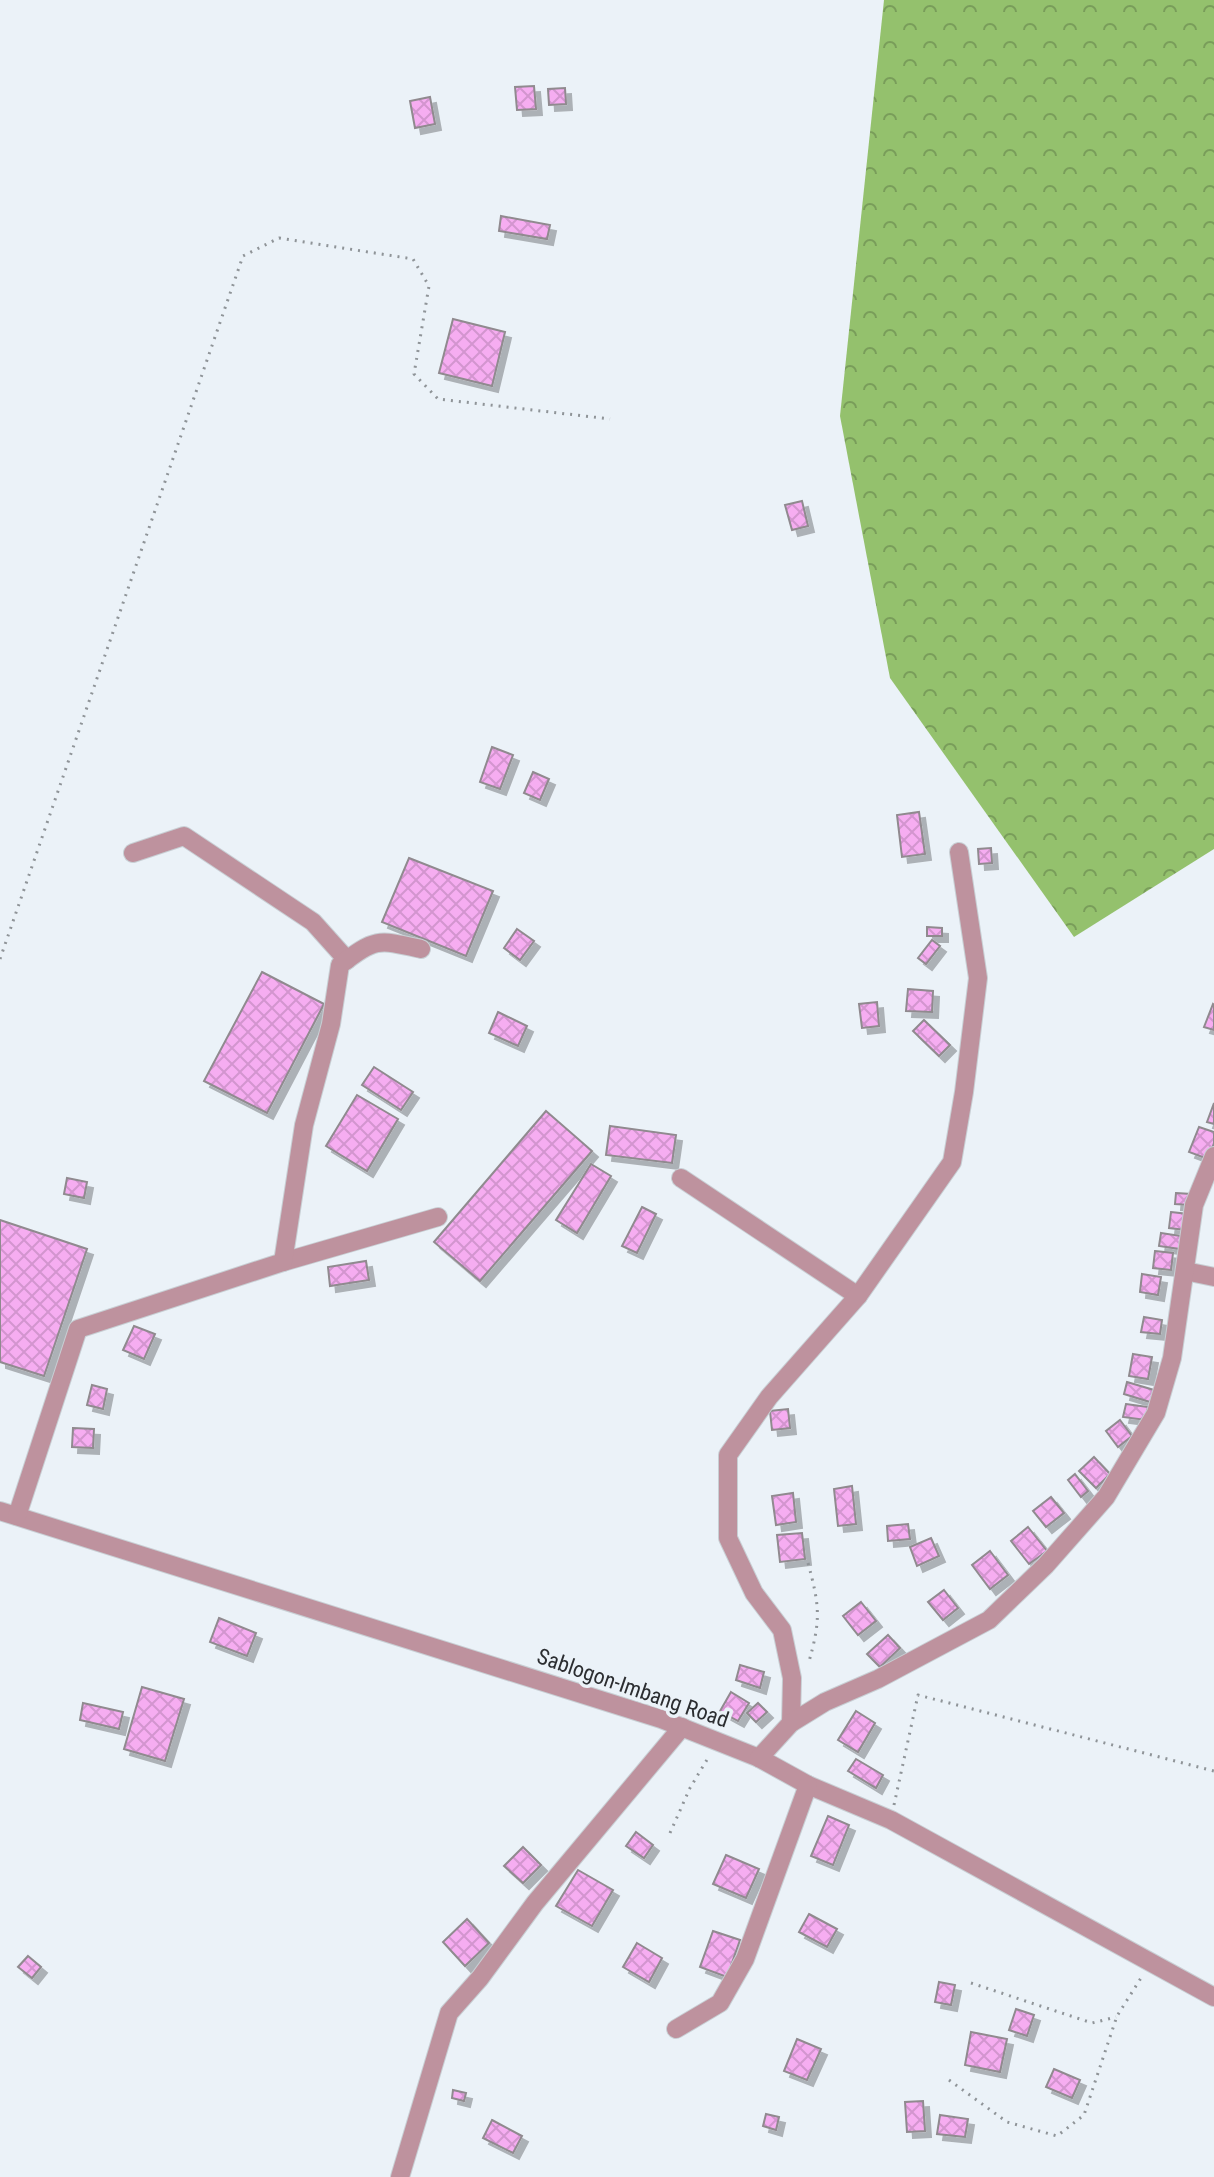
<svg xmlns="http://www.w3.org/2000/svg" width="1214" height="2177" font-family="'Roboto Condensed',sans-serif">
<defs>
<pattern id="forest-crowns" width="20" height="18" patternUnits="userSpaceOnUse" patternTransform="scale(2)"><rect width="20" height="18" fill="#94c16d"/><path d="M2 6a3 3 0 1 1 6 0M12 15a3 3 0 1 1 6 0" fill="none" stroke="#799d5a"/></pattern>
<pattern id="building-cross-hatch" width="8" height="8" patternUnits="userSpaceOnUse" patternTransform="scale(2)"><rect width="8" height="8" fill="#f6adf1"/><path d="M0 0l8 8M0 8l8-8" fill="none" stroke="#d395cf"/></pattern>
<filter id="shadow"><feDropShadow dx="6" dy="6" stdDeviation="0" flood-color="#0004"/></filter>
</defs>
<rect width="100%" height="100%" fill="#ebf2f8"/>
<path fill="url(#forest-crowns)" d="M884,0H1214V849L1074,937L890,678L840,416Z"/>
<g fill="url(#building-cross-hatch)" stroke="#908a8f" stroke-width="2" filter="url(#shadow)">
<path d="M534,86L536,109L517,110L515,87Z"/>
<path d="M565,88L566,104L549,105L548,89Z"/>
<path d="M430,97L435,124L415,128L410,101Z"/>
<path d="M501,216L550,225L547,239L499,231Z"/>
<path d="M453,319L505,332L492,386L439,373Z"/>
<path d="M802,501L808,526L792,530L785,505Z"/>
<path d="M492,747L513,755L500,789L480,782Z"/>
<path d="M533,772L549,779L540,800L524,793Z"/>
<path d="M919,812L925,854L902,857L897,815Z"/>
<path d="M991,848L992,863L979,864L978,849Z"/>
<path d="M409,858L493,891L466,956L382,922Z"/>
<path d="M927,927L942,928V936H927Z"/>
<path d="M517,929L534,941L520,960L504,948Z"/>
<path d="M932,940L940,946L926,964L918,958Z"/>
<path d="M262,972L324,1004L267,1113L204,1081Z"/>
<path d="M908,989L933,991L932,1012L906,1011Z"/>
<path d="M877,1002L879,1026L862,1028L859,1004Z"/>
<path d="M1213,1004L1214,1005V1030L1204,1027Z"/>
<path d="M498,1012L527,1026L518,1046L489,1033Z"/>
<path d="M924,1020L950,1045L939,1056L913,1031Z"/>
<path d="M374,1067L413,1092L401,1110L362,1085Z"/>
<path d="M357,1095L398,1119L367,1171L326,1146Z"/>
<path d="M1214,1103V1124L1207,1122Z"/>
<path d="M546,1111L592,1151L480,1281L434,1242Z"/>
<path d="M610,1126L676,1135L672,1163L606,1155Z"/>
<path d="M1199,1127L1214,1132V1143L1208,1159L1189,1152Z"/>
<path d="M591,1164L611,1176L577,1233L556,1220Z"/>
<path d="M67,1178L87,1182L84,1198L64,1194Z"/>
<path d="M1176,1193L1191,1194L1190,1205L1175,1204Z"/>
<path d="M642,1207L656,1214L637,1253L622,1246Z"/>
<path d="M1171,1212L1188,1214L1186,1230L1169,1228Z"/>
<path d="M0,1220L87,1249L44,1376L0,1362Z"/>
<path d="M1161,1233L1181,1236L1180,1249L1159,1246Z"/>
<path d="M1155,1251L1173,1253L1171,1270L1153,1268Z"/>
<path d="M366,1261L369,1280L330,1286L328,1267Z"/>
<path d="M1142,1274L1161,1277L1158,1295L1140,1292Z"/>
<path d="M1144,1317L1162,1320L1160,1334L1141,1332Z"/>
<path d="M134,1326L155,1334L144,1359L123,1350Z"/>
<path d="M1133,1354L1152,1357L1148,1379L1129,1376Z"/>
<path d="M1127,1382L1154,1390L1150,1402L1124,1394Z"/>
<path d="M92,1385L107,1389L103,1409L87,1405Z"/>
<path d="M1126,1404L1148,1407L1146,1420L1123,1417Z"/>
<path d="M788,1409L790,1428L772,1430L770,1411Z"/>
<path d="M1120,1420L1132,1436L1118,1447L1106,1431Z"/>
<path d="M73,1428L94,1429L93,1448L72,1447Z"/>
<path d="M1094,1457L1110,1474L1096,1488L1079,1471Z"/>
<path d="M1075,1474L1088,1491L1081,1497L1068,1480Z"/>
<path d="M852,1486L856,1524L838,1526L834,1489Z"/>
<path d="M793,1493L796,1522L776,1525L772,1496Z"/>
<path d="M1051,1497L1064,1513L1046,1527L1033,1511Z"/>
<path d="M908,1524L910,1539L888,1541L887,1526Z"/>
<path d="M1028,1527L1047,1551L1029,1564L1011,1541Z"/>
<path d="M802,1533L805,1559L780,1562L777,1535Z"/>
<path d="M931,1538L939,1556L917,1566L910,1547Z"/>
<path d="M990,1551L1008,1575L990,1589L972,1565Z"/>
<path d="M944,1590L958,1608L943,1620L928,1602Z"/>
<path d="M861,1602L876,1621L858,1635L843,1616Z"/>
<path d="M219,1618L256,1633L247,1656L210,1642Z"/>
<path d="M888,1635L900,1648L880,1667L867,1654Z"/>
<path d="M740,1665L764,1672L760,1688L736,1680Z"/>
<path d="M142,1687L184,1699L165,1761L124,1749Z"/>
<path d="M731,1692L749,1703L738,1721L720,1711Z"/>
<path d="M83,1703L123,1712L119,1729L80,1720Z"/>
<path d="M758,1703L767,1712L756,1722L747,1713Z"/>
<path d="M856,1711L875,1723L858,1752L838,1740Z"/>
<path d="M856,1759L883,1775L876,1788L848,1771Z"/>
<path d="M828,1816L849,1825L833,1865L811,1856Z"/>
<path d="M636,1832L653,1845L644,1858L626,1846Z"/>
<path d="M523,1847L541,1865L523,1883L504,1866Z"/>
<path d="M726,1855L759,1869L746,1898L713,1884Z"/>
<path d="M578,1870L613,1890L592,1926L556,1906Z"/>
<path d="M809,1914L837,1929L827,1947L799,1932Z"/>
<path d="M467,1919L489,1943L465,1966L443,1942Z"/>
<path d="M713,1931L740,1940L727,1977L700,1967Z"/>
<path d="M637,1943L662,1958L649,1982L623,1967Z"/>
<path d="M28,1956L41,1967L32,1978L18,1967Z"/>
<path d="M939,1982L955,1985L951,2005L935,2002Z"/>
<path d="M1016,2009L1034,2015L1027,2036L1009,2030Z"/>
<path d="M971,2032L1007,2039L1000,2072L965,2065Z"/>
<path d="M797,2039L821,2049L807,2080L784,2071Z"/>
<path d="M1054,2069L1080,2080L1072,2098L1046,2087Z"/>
<path d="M453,2090L466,2093L464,2101L452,2098Z"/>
<path d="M923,2101L925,2131L907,2132L905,2102Z"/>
<path d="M766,2114L779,2117L776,2130L763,2126Z"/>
<path d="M940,2115L968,2119L965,2137L937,2134Z"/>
<path d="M492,2120L522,2136L513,2153L483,2138Z"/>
</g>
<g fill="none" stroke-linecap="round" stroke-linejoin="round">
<defs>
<g id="minor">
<path d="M133,853L184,836L313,922L347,960"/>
<path d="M681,1178L858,1296"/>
<path d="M283,1262L438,1217"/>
<path d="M1185,1271L1214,1277"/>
<path d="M0,1511L661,1719L759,1758L808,1785L891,1820L1214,1997"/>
<path d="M17,1516L78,1329L283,1262L304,1125L331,1024L340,965C376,938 377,939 421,949"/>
<path d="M791,1723L792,1678L782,1630L754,1593L728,1538V1455L769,1397L858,1296L952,1162L964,1092L978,978L959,852"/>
<path d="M759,1758L791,1723L825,1702L878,1679L989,1620L1046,1565L1106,1497L1156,1413L1172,1358L1194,1205L1214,1156"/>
<path d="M676,2029L720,2003L745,1959L808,1785"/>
<path d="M400,2177L449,2013L480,1978L535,1903L682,1727"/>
</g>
</defs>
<use href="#minor" stroke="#c8cfd4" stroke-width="20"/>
<g stroke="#8f9498" stroke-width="3" stroke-dasharray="2 6" stroke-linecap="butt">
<path d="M0,959L243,256L279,238L413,259L429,286L414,374L438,399L610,419"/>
<path d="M808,1563C820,1607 821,1620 808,1665"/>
<path d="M894,1805L918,1695L1214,1771"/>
<path d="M670,1833L690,1788L708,1758"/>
<path d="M971,1983L1092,2023L1116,2017"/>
<path d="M949,2080L1007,2122L1057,2136L1084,2115L1117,2016L1141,1978"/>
</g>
<use href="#minor" stroke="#be929e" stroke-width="18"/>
</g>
<g text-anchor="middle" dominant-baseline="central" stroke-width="7" stroke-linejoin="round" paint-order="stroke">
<g font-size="22" fill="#2b2d30" stroke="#ebf2f8">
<text transform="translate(633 1688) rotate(19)">Sablogon-Imbang Road</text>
</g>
</g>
</svg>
